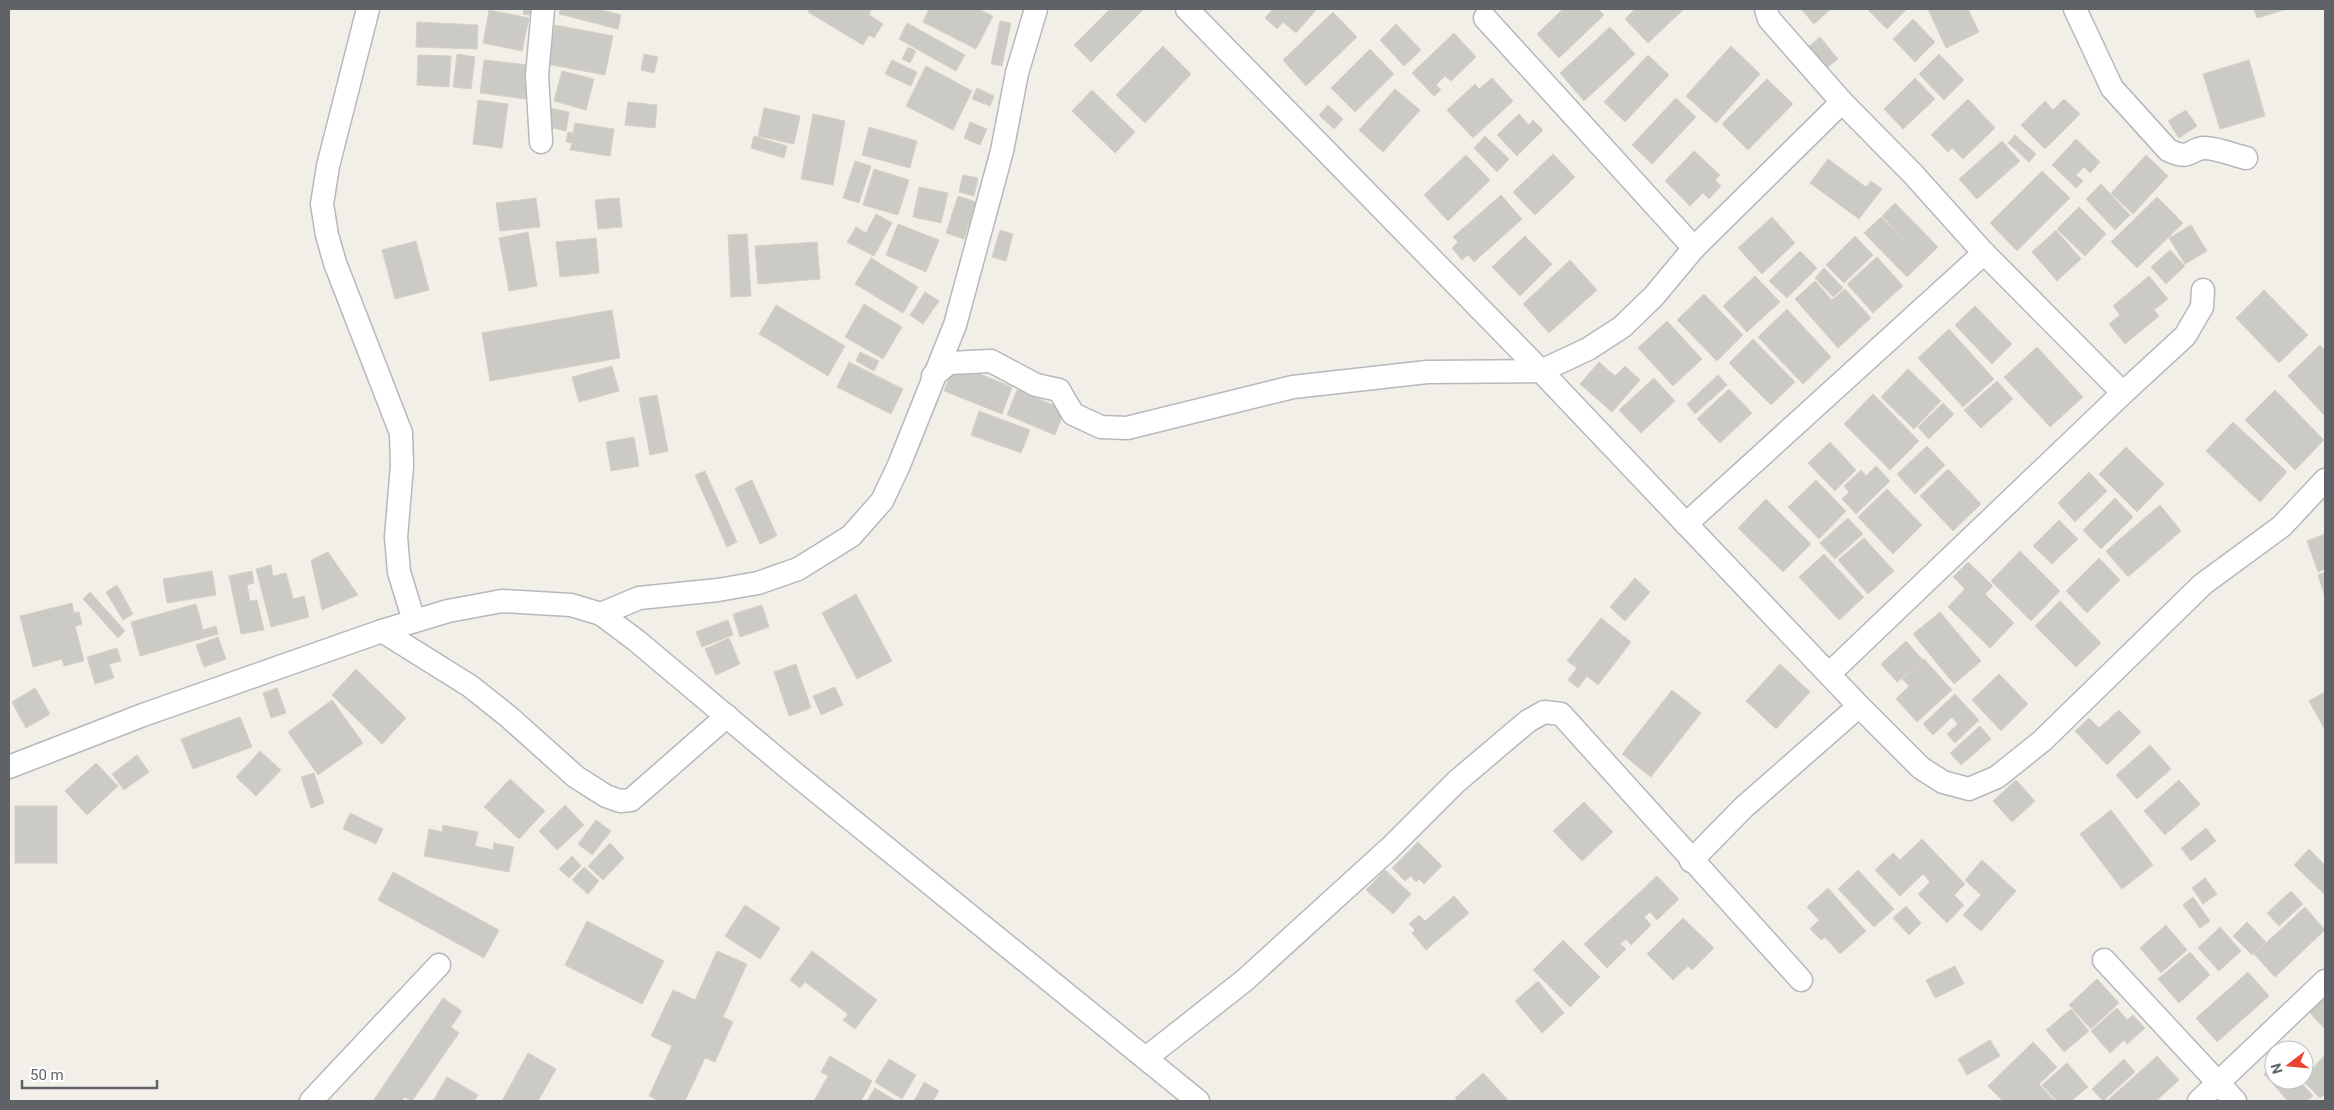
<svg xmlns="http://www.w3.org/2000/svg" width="2334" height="1110" font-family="Roboto,sans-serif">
<rect width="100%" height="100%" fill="#f1efe8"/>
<g fill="#cccac5" stroke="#d6d1c6">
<path d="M524,9H536L535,16L523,14Z"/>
<path d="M560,9H598L621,15L618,29L559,14Z"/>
<path d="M810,9H867L871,11L869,15L883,24L874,38L869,35L863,45L808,12Z"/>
<path d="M929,9H978L993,16L976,49L923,22Z"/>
<path d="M1110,9H1144L1091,62L1074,45Z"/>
<path d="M1273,9H1317L1296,33L1283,22L1277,29L1265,18Z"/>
<path d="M1563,9H1598L1604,15L1559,58L1537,34Z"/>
<path d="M1635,9H1684L1648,43L1625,19Z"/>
<path d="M1801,9H1831L1814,24Z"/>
<path d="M1867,9H1907L1887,29Z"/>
<path d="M1928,9H1968L1979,32L1946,48Z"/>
<path d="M2254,9H2283L2284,10L2257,18Z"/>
<path d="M489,10L529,18L522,51L483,43Z"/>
<path d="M1333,12L1357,37L1306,86L1283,60Z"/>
<path d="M1913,19L1935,42L1915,62L1893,39Z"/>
<path d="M1000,21L1011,23L1002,66L991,64Z"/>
<path d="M417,22L478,25L477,49L416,47Z"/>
<path d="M907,23L965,55L956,71L899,39Z"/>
<path d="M1396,24L1421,50L1404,66L1380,40Z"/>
<path d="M555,25L613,36L605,75L547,64Z"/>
<path d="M1610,27L1635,54L1584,101L1560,73Z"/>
<path d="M1454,33L1476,57L1451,81L1445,76L1436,85L1441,90L1434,96L1412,73Z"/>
<path d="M1820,37L1838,59L1824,70L1806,49Z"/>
<path d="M1163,46L1191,74L1145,123L1116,95Z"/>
<path d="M1731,46L1760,74L1716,123L1686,96Z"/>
<path d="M908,47L916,51L910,63L902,59Z"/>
<path d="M1370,49L1394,74L1355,112L1331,88Z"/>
<path d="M457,54L475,57L471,89L453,87Z"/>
<path d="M644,54L658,57L654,73L641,70Z"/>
<path d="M1939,54L1964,80L1944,100L1919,74Z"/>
<path d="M418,55L451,56L449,87L417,85Z"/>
<path d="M1648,55L1669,75L1625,122L1604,102Z"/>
<path d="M484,60L529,65L526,99L480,93Z"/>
<path d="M892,60L917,72L911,86L885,74Z"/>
<path d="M2249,60L2265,116L2220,129L2203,74Z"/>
<path d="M926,66L972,91L953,130L906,106Z"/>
<path d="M562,71L594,79L586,110L554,101Z"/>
<path d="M1492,78L1513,101L1473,138L1447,110L1475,84L1479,89Z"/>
<path d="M1915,78L1935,99L1903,129L1884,109Z"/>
<path d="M1767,79L1793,104L1748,150L1722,124Z"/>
<path d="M977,88L994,96L990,106L972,99Z"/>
<path d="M1395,89L1420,110L1383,152L1359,130Z"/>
<path d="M1092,90L1135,132L1115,153L1072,111Z"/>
<path d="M1676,98L1696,117L1652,164L1632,145Z"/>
<path d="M1968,99L1995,128L1963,159L1952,148L1948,152L1931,135Z"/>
<path d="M2064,99L2080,114L2045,149L2021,125L2045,101L2053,110Z"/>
<path d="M478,100L508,104L502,148L473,144Z"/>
<path d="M628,102L657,105L655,128L625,125Z"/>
<path d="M1328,105L1343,119L1334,129L1319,115Z"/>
<path d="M549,108L569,112L566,131L553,128L552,132L544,130Z"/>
<path d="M764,108L800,116L794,144L758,136Z"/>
<path d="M2186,110L2197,126L2179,138L2168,121Z"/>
<path d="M813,114L845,121L833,185L801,179Z"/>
<path d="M1519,114L1529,125L1533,120L1543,130L1517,156L1497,135Z"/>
<path d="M970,122L987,129L980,145L964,138Z"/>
<path d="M575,123L614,129L610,156L570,150L572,143L566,142L568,132L573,133Z"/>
<path d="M869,127L917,141L910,168L862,155Z"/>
<path d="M2015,135L2036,154L2029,162L2008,143Z"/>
<path d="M754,136L787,146L784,158L751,148Z"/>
<path d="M1485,136L1509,159L1497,172L1474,148Z"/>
<path d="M2076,139L2100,162L2090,173L2084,167L2076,175L2083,181L2076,188L2052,165Z"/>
<path d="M2002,141L2020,161L1977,199L1959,179Z"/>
<path d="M1694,151L1720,175L1715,180L1721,186L1709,199L1703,193L1690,206L1665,181Z"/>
<path d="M1553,154L1575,177L1535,215L1513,192Z"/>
<path d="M1466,155L1490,180L1448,221L1424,195Z"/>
<path d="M2146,155L2168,176L2133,214L2111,193Z"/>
<path d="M1828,159L1866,187L1871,181L1882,189L1859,219L1810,183Z"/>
<path d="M855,161L871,166L859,203L843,198Z"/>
<path d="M874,169L909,180L898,215L863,205Z"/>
<path d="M2042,171L2070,198L2017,251L1990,223Z"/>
<path d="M963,175L978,178L974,196L959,192Z"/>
<path d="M2101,184L2130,215L2115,230L2086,199Z"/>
<path d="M919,187L948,193L941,223L913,217Z"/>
<path d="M1501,195L1522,219L1474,262L1468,255L1462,260L1452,248L1458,242L1453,237Z"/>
<path d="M958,196L976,202L964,239L946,233Z"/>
<path d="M2157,197L2183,223L2137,268L2111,242Z"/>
<path d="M536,198L540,227L500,231L496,203Z"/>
<path d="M619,198L622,227L598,229L595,200Z"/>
<path d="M1895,203L1938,247L1907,277L1864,233L1881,217L1909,244L1882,216Z"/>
<path d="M2079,207L2106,234L2085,256L2057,229Z"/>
<path d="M876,214L892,223L874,256L847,242L856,227L866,233Z"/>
<path d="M1772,217L1795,243L1762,274L1738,248Z"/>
<path d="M898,224L939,240L926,272L886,255Z"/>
<path d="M2191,225L2207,251L2185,264L2169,238Z"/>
<path d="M1000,230L1013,234L1006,261L992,257Z"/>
<path d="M2056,230L2081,259L2057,281L2032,252Z"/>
<path d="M528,232L537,286L509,291L499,238Z"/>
<path d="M747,234L751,296L731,297L728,235Z"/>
<path d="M1525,236L1552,264L1520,296L1492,267Z"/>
<path d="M1855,236L1873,255L1844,283L1826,265Z"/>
<path d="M596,238L599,273L560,277L556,242Z"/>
<path d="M416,241L429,290L395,299L382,250Z"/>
<path d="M817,242L820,279L758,284L755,246Z"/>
<path d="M2170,250L2185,266L2166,284L2151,267Z"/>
<path d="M1800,251L1817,268L1787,298L1769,281Z"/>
<path d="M1877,257L1903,286L1873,313L1847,284Z"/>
<path d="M871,258L918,287L903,313L855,284Z"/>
<path d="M1570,260L1597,290L1549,333L1523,304Z"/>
<path d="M1824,268L1843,288L1833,297L1815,278Z"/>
<path d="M1755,276L1780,302L1747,332L1723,306Z"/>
<path d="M2149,276L2168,299L2154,310L2159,316L2125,344L2109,324L2120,315L2113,306Z"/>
<path d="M1815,281L1832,300L1845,289L1871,318L1838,348L1795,299Z"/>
<path d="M2264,290L2308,335L2279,363L2236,318Z"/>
<path d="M925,292L939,301L923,324L910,315Z"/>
<path d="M1704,294L1743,335L1717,361L1677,320Z"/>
<path d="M864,304L902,327L883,359L845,337Z"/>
<path d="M776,305L845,346L828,376L759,334Z"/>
<path d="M1975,306L2012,344L1992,364L1955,325Z"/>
<path d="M1787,309L1831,357L1803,384L1758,337Z"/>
<path d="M612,310L620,358L490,381L482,333Z"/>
<path d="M1667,321L1702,359L1673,386L1638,348Z"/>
<path d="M1949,329L1994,379L1963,407L1918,358Z"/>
<path d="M1753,339L1795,382L1771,405L1729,363Z"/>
<path d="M2320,345L2325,350V416L2288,376Z"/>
<path d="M2037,347L2083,397L2050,427L2004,377Z"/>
<path d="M860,352L879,361L874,371L856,361Z"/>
<path d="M849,362L903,389L891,414L837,387Z"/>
<path d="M1599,362L1615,376L1625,366L1640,380L1612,412L1580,384Z"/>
<path d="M955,364L1012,387L1002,414L944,391Z"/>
<path d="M612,366L619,391L579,402L572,377Z"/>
<path d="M1908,369L1941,401L1914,429L1881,397Z"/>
<path d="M1718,375L1727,385L1695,414L1687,404Z"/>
<path d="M1654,378L1675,401L1641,433L1619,410Z"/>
<path d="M1997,381L2013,399L1981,428L1964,410Z"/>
<path d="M1729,389L1752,413L1720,443L1697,419Z"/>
<path d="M1017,390L1065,410L1055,435L1007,415Z"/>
<path d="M2275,390L2324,440L2295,470L2245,420Z"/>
<path d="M1873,394L1919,441L1890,470L1844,424Z"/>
<path d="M657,395L668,451L650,455L639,398Z"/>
<path d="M1943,403L1954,414L1929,439L1918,427Z"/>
<path d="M979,411L1030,430L1021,453L971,435Z"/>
<path d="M2233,422L2287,472L2260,502L2206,451Z"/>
<path d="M634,437L639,466L611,471L606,442Z"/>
<path d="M1830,442L1856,470L1835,491L1808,463Z"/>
<path d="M1927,446L1945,465L1915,494L1897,474Z"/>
<path d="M2126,447L2164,484L2137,512L2099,474Z"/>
<path d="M1876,466L1890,481L1856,514L1842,499L1849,492L1844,486L1861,470L1866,476Z"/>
<path d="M1948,469L1981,504L1953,531L1920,496Z"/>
<path d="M705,471L737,542L727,547L695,475Z"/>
<path d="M2089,472L2107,491L2075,522L2058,503Z"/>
<path d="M752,480L777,536L760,544L735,488Z"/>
<path d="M1816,480L1846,511L1819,539L1788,507Z"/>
<path d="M1887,489L1922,525L1893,554L1858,517Z"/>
<path d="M2115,498L2133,517L2101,549L2083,530Z"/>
<path d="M1766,499L1811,544L1783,572L1738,528Z"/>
<path d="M2160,505L2181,531L2128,577L2106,551Z"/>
<path d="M1848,518L1863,534L1835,559L1820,543Z"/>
<path d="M2059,520L2078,539L2052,564L2033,546Z"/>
<path d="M2325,534V569L2318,572L2307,541Z"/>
<path d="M1864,538L1894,571L1868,594L1838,560Z"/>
<path d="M2020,551L2060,591L2031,621L1991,581Z"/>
<path d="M328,552L358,595L322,610L311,560Z"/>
<path d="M1824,554L1864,597L1839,620L1799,577Z"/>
<path d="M2099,558L2120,580L2087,613L2066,591Z"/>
<path d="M1968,562L1993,586L1985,594L2014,623L1990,648L1948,607L1965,589L1953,577Z"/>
<path d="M271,565L273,576L286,573L293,599L304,596L309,617L271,627L256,569Z"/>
<path d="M212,571L216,595L167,603L163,579Z"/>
<path d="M252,571L254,583L247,585L250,601L257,600L264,630L241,634L229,576Z"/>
<path d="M2325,572V597L2318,575Z"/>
<path d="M1635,578L1650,592L1625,621L1610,607Z"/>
<path d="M117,585L133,614L123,620L106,592Z"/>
<path d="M90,592L125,631L118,638L83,599Z"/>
<path d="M856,594L892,661L857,679L822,613Z"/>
<path d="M2060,601L2101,643L2076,667L2035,626Z"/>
<path d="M72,603L74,613L79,612L82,624L75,626L84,661L64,666L62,659L33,667L20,616Z"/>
<path d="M196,604L203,630L216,626L218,634L140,656L131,622Z"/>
<path d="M762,605L769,627L740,637L733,614Z"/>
<path d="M1940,612L1981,661L1954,684L1913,634Z"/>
<path d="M1601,618L1631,642L1598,685L1587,676L1578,688L1568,680L1577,668L1567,661Z"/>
<path d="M728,620L733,635L702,647L696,632Z"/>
<path d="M218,637L226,659L204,667L196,645Z"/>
<path d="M729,638L740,664L716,675L705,649Z"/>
<path d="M1906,641L1923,660L1897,682L1881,664Z"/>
<path d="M117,648L121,661L109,664L114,678L95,684L87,657Z"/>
<path d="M1924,659L1952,690L1917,722L1896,699L1909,686L1902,679Z"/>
<path d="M796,664L811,708L789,716L774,672Z"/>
<path d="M1780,664L1810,692L1776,729L1746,701Z"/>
<path d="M356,669L406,718L382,744L332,695Z"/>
<path d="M1999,674L2028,704L2001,731L1972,700Z"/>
<path d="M835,687L843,705L821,715L813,696Z"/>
<path d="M35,688L50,714L26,728L12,702Z"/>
<path d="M277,688L286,713L271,718L263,693Z"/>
<path d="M1672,690L1701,713L1651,777L1622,754Z"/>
<path d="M2325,692V730L2309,701Z"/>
<path d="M1955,694L1979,720L1955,743L1947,734L1958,724L1952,717L1933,735L1923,724Z"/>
<path d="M332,700L363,743L318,775L288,732Z"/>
<path d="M2119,710L2141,732L2107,765L2075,731L2089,718L2099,728Z"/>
<path d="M240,717L252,747L193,769L181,739Z"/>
<path d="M1980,726L1991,739L1961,765L1950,753Z"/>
<path d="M2150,745L2171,769L2137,799L2116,775Z"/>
<path d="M260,751L281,770L256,796L236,777Z"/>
<path d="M137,755L149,772L124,790L112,774Z"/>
<path d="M96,763L118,786L87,815L65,791Z"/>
<path d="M314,773L324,803L311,808L301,777Z"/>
<path d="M510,779L545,811L519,839L484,807Z"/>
<path d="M2016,780L2035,801L2012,822L1993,801Z"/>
<path d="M2179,780L2200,804L2165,835L2144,811Z"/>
<path d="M1584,802L1613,832L1582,861L1553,831Z"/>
<path d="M565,805L584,825L557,850L539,831Z"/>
<rect x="15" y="806" width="42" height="57"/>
<path d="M2111,810L2153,865L2122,889L2080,834Z"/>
<path d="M350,813L383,829L376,844L343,829Z"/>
<path d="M596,820L611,831L592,855L578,844Z"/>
<path d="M443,825L478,832L475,846L493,850L494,843L514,847L509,872L424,856L429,829L442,832Z"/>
<path d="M2206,828L2216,841L2191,861L2181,848Z"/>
<path d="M1922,839L1965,884L1954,895L1964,905L1947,923L1918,894L1930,882L1923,874L1900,896L1875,870L1893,853L1900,860Z"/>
<path d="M1418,842L1442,866L1424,884L1419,879L1416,882L1411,876L1405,881L1392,868Z"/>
<path d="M610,843L624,858L603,880L588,866Z"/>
<path d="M2309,849L2325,865V895L2294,865Z"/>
<path d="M572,856L581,866L569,878L559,869Z"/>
<path d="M1982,860L2016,891L1981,931L1963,915L1981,895L1965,880Z"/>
<path d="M584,867L599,881L588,894L572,880Z"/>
<path d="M1385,870L1411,894L1393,914L1366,890Z"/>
<path d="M1858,870L1894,909L1874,927L1838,889Z"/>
<path d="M393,872L499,930L484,958L378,900Z"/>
<path d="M1657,876L1679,899L1657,920L1650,912L1644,917L1651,925L1631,945L1626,939L1620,944L1626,949L1607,968L1584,944Z"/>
<path d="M2205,878L2217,894L2203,904L2192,888Z"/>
<path d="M1828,888L1866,931L1840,954L1825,937L1821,940L1810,929L1819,920L1807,907Z"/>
<path d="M2291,891L2303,904L2279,926L2267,913Z"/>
<path d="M1454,896L1469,913L1426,950L1412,933L1415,930L1409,924L1419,915L1425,921Z"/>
<path d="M2193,897L2210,921L2200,928L2183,905Z"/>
<path d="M745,905L780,928L760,959L725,936Z"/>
<path d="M1906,906L1921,923L1909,935L1893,918Z"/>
<path d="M2305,907L2325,930L2275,977L2254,954Z"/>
<path d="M1683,918L1714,948L1692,970L1688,966L1673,980L1647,954Z"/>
<path d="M587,921L664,961L642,1004L565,965Z"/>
<path d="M2247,922L2266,942L2252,955L2233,936Z"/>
<path d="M2166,925L2187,950L2161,973L2140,948Z"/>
<path d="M2220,927L2241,951L2219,971L2198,948Z"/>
<path d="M1563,940L1600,977L1570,1007L1533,970Z"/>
<path d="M717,951L747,964L723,1017L733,1022L715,1062L705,1058L685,1101H659L649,1096L672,1046L651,1036L673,990L695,1000Z"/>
<path d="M812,951L877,1000L855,1029L843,1020L848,1014L805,982L800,988L790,980Z"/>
<path d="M2190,952L2210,975L2179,1003L2158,979Z"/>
<path d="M1955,966L1964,984L1935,998L1926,980Z"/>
<path d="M2248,972L2269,996L2217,1042L2196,1018Z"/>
<path d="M2097,979L2119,1003L2091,1029L2069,1005Z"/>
<path d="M1538,981L1564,1013L1542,1033L1515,1001Z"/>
<path d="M2325,996V1029L2309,1012Z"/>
<path d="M443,998L462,1011L451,1027L459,1033L412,1101L405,1097L401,1101H373Z"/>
<path d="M2117,1008L2127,1020L2133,1015L2145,1028L2127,1044L2124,1040L2110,1053L2091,1031Z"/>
<path d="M2071,1009L2089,1031L2064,1052L2046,1030Z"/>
<path d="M1990,1040L2000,1056L1967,1075L1958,1059Z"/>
<path d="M2033,1042L2057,1067L2039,1084L2055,1101H2003L1988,1086Z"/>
<path d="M528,1053L556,1069L538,1101H502Z"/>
<path d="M2325,1055V1094L2320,1098L2302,1080Z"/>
<path d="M830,1056L872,1081L861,1101H814L828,1076L821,1072Z"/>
<path d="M2157,1056L2179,1080L2156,1101H2107Z"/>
<path d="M889,1059L916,1075L902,1099L875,1082Z"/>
<path d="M2124,1059L2135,1072L2103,1101L2092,1089Z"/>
<path d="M2067,1063L2088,1087L2071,1101H2057L2042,1085Z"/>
<path d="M2274,1066V1080H2299L2313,1096L2306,1101H2288L2264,1074Z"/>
<path d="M1483,1073L1509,1101H1458L1455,1098Z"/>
<path d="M447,1077L478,1095L474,1101H433Z"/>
<path d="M924,1082L939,1091L933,1101H914Z"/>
<path d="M875,1088L896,1101H867Z"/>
</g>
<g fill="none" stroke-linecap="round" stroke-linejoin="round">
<defs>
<g id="minor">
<path d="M368,9L328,166L322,204L327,235L335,263L401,433L402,466L396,537L399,572L414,621"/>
<path d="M1187,9L1541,371L1859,706L1921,768L1943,782L1969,789L1997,777L2042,741L2203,584L2282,526L2325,480"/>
<path d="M1766,9L1769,19L1842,102L1913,174L1984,253L2123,393"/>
<path d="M2075,9L2112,88L2168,150C2192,162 2190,147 2206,148C2219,149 2234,155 2246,158"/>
<path d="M1485,18L1694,248"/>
<path d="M541,142L537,75L543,9"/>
<path d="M933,376L949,363L991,361L1036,385L1059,390L1073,414L1101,427L1127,428L1293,387L1427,372L1541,371L1588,349L1622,327L1654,296L1694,248L1842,102"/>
<path d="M1686,524L1984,253"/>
<path d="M601,614L639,598L718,590L758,583L798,569L851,536L882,501L899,465L955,325L1002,151L1017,73L1036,9"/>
<path d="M382,631L470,686L509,717L576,777L606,796L620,801L631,800L727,716"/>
<path d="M1829,674L2123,393L2185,336L2202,307L2203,290"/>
<path d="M9,767L143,715L382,631L448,611L502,601L571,605L601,614L637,641L788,768L1198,1101"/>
<path d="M1691,861L1744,807L1859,706"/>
<path d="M2104,960L2235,1101"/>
<path d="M1146,1058L1245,980L1390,848L1456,782L1528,721L1544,712L1561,714L1801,980"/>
<path d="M311,1101L439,965"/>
<path d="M2199,1101L2325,981"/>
</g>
</defs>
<use href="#minor" stroke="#b5b8bc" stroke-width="25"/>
<use href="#minor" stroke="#fff" stroke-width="22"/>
</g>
<rect width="2334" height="1110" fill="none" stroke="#5f6368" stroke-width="20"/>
<g transform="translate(2289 1065) rotate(254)"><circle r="24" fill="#ffffff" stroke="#bfc1c3"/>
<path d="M0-4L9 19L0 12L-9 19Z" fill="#ea4335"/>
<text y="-8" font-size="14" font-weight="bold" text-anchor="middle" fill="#5f6368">N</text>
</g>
<path d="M22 1080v8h135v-8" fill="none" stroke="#5f6368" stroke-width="2.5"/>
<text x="30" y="1080" font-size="15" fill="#5f6368" stroke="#ffffff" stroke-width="4" paint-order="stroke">50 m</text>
</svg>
